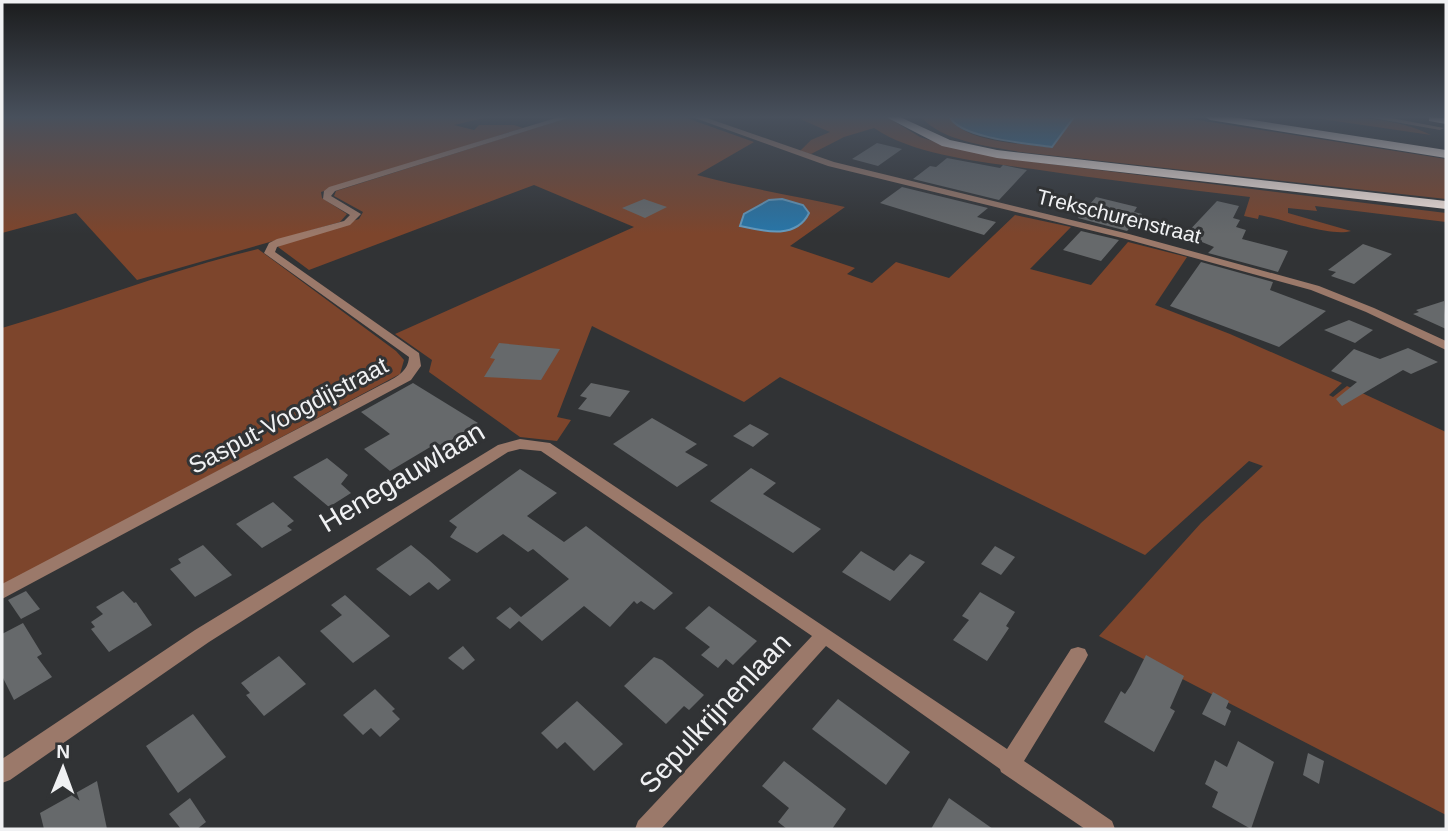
<svg xmlns="http://www.w3.org/2000/svg" width="1448" height="831" font-family="Arial,sans-serif">
<rect width="100%" height="100%" fill="#313335"/>
<g fill="#7d452c">
<path d="M2,117H488L454,125L474,130L479,125H514L523,128L321,192L322,198L347,214L340,222L137,280L76,213L2,233Z"/>
<path d="M570,117H684L754,142L697,175C746,188 796,196 845,207L790,246L855,268L847,274L872,283L896,262L949,278L1015,215L1071,227L1030,269L1091,285L1128,242L1187,257L1155,305L1230,334L1342,383L1329,395L1333,397L1347,386L1446,432V815L1099,636L1201,523L1263,466L1249,461L1145,555L780,377L744,402L592,326L557,417L571,420L557,441L520,437L429,372L432,360L395,334L634,227L534,185L309,270L278,247L287,241L359,219L363,212L334,196L336,191Z"/>
<path d="M805,117H887L920,137L948,146L1026,161L1446,213V222L1315,206L1317,211L1288,208V213L1351,231C1330,237 1283,219 1259,215L1258,219L1244,216L1250,197C1177,188 1105,180 1033,169C984,162 915,156 874,128L844,137L811,154L800,151L811,140L830,132L800,119Z"/>
<path d="M921,117H950C962,143 1027,144 1052,147L1074,117H1179L1446,159V199L1020,152C989,146 943,142 921,117Z"/>
<path d="M1308,117C1349,117 1393,116 1431,135Z"/>
<path d="M258,249L396,351L404,360L400,374L2,586V328C88,303 170,270 258,249Z"/>
</g>
<g fill="#2875a7" stroke="#649abe" stroke-width="2">
<path d="M950,117H1074L1052,147C1030,144 959,138 950,117Z"/>
<path d="M782,199L803,205L809,213C796,240 763,231 740,226L744,214L769,200Z"/>
</g>
<g fill="#66696b">
<path d="M877,143L902,149L878,166L852,159Z"/>
<path d="M947,158L1000,168L1003,165L1027,170L999,200L913,179L930,166L936,167Z"/>
<path d="M902,187L988,208L977,217L996,222L984,235L880,203Z"/>
<path d="M1096,197L1137,207L1134,212L1142,214L1127,231L1078,218Z"/>
<path d="M644,199L667,207L645,218L622,208Z"/>
<path d="M1217,201L1239,206L1233,218L1240,220L1236,227L1246,230L1242,239L1288,251L1278,272L1208,253L1214,247L1185,235Z"/>
<path d="M1081,231L1119,240L1101,261L1063,250Z"/>
<path d="M1363,244L1392,254L1354,284L1331,276L1336,272L1328,270Z"/>
<path d="M1201,262L1273,282L1270,290L1326,311L1279,347L1170,306Z"/>
<path d="M1444,301L1446,329L1413,314L1419,312L1416,310Z"/>
<path d="M1349,320L1373,330L1355,343L1324,330Z"/>
<path d="M499,343L560,349L541,380L484,377L495,359L490,358Z"/>
<path d="M1408,348L1438,362L1411,374L1403,370L1342,406L1336,399L1357,382L1331,371L1354,349L1380,359Z"/>
<path d="M413,383L478,423L442,446L437,443L390,471L364,449L390,434L361,412Z"/>
<path d="M591,383L630,391L610,417L578,409L587,398L580,396Z"/>
<path d="M652,418L697,444L685,452L708,465L677,487L613,444Z"/>
<path d="M750,424L769,434L753,447L733,436Z"/>
<path d="M327,458L348,475L341,484L351,493L329,507L293,477Z"/>
<path d="M751,468L776,483L763,494L821,529L793,553L710,501Z"/>
<path d="M520,469L557,493L527,516L564,542L586,526L673,593L654,610L641,601L637,604L634,601L610,627L584,606L542,641L519,621L510,629L496,618L510,607L521,617L569,579L533,549L528,552L503,534L477,553L450,537L457,527L449,521Z"/>
<path d="M273,502L294,521L287,526L292,530L262,548L236,524Z"/>
<path d="M203,545L232,575L195,597L170,569L181,563L178,559Z"/>
<path d="M411,545L429,560L451,580L438,590L429,582L410,596L376,569Z"/>
<path d="M995,546L1015,557L1001,575L981,564Z"/>
<path d="M861,551L894,571L910,554L925,562L890,601L842,572Z"/>
<path d="M26,591L40,609L21,619L8,600Z"/>
<path d="M123,591L134,603L136,602L152,625L109,652L91,629L95,627L91,622L103,614L96,607Z"/>
<path d="M980,592L1015,612L1006,626L1009,628L987,661L953,640L969,620L962,616Z"/>
<path d="M345,595L390,636L353,663L320,631L342,615L331,605Z"/>
<path d="M709,606L757,641L733,665L726,659L718,668L701,655L710,647L685,628Z"/>
<path d="M23,623L42,654L37,657L52,677L14,700L2,676V634Z"/>
<path d="M463,646L475,660L463,670L448,658Z"/>
<path d="M1146,655L1184,676L1170,708L1175,711L1154,752L1104,722L1121,691L1125,694L1131,685Z"/>
<path d="M279,656L306,684L264,716L246,695L250,693L241,683Z"/>
<path d="M654,657L662,660L704,695L689,710L684,706L666,724L624,686Z"/>
<path d="M375,689L395,709L392,711L400,719L380,737L371,728L363,735L343,715Z"/>
<path d="M1213,692L1229,701L1226,708L1231,711L1225,726L1202,714Z"/>
<path d="M838,699L910,752L886,785L812,729Z"/>
<path d="M577,701L623,744L594,771L565,742L557,749L541,733Z"/>
<path d="M193,714L226,757L178,793L146,746Z"/>
<path d="M1238,741L1274,762L1251,829L1212,807L1218,792L1205,784L1215,760L1227,767Z"/>
<path d="M1308,753L1324,761L1319,784L1303,775Z"/>
<path d="M784,761L846,809L832,829H787L778,822L789,808L762,786Z"/>
<path d="M97,781L107,829H44L40,813Z"/>
<path d="M190,798L206,822L197,829H181L169,814Z"/>
<path d="M949,798L993,829H931Z"/>
</g>
<g fill="none" stroke-linecap="round" stroke-linejoin="round">
<g fill="#9b796a" fill-rule="evenodd">
<path d="M559,117H571L335,191L331,196L361,214L350,225L277,247L275,252L419,353L421,366L411,380L2,599V584L379,386C392,379 408,374 409,357L264,253L269,243L277,239L344,221L350,215L323,199L324,191L329,187Z"/>
<path d="M692,117H704L834,162L1129,234L1319,286L1374,308L1446,341V350L1366,312L1311,290L1122,238L828,166Z"/>
<path d="M1367,117H1386L1444,128L1440,130Z"/>
<path d="M520,439L550,443L1007,749L1071,649L1078,647L1085,649L1088,655L1085,661L1024,761L1112,821L1115,829H1085L1001,772L1000,769L826,646L661,829H635L638,821L812,636L541,451L520,449L508,452L209,642L10,780L2,783V759L195,630L498,445Z"/>
</g>
<g fill="#fdece4" fill-rule="evenodd">
<path d="M886,117H900L950,140L997,150L1446,201V209L997,158L942,146Z"/>
<path d="M1205,117H1233L1446,150V158L1210,120Z"/>
<path d="M1429,117L1446,118V124L1429,121Z"/>
</g>
</g>
<linearGradient id="sky" x2="0" y2="1"><stop stop-color="#1b1c1d"/><stop offset="0.5" stop-color="#48505c"/><stop offset="1" stop-color="#48505c" stop-opacity="0"/></linearGradient>
<rect width="1448" height="234" fill="url(#sky)"/>
<g text-anchor="middle" dominant-baseline="central" stroke-width="6" stroke-linejoin="round" paint-order="stroke">
<g font-size="21" fill="#f0f1f3" stroke="#313335">
<text transform="translate(1119 216) rotate(14)">Trekschurenstraat</text>
</g>
<g font-size="24" fill="#f0f1f3" stroke="#313335">
<text transform="translate(288 415) rotate(-28)">Sasput-Voogdijstraat</text>
</g>
<g font-size="28" fill="#f0f1f3" stroke="#313335">
<text transform="translate(402 477) rotate(-31)">Henegauwlaan</text>
<text transform="translate(715 713) rotate(-47)">Sepulkrijnenlaan</text>
</g>
</g>
<rect width="1448" height="831" fill="none" stroke="#f0f1f3" stroke-width="7"/>
<g transform="translate(63 768) rotate(1)" stroke="#313335" stroke-width="5" paint-order="stroke">
<path d="M0-5L12 26L0 18L-12 26Z" fill="#f0f1f3"/>
<text y="-10" font-size="19" font-weight="bold" text-anchor="middle" fill="#f0f1f3">N</text>
</g>
</svg>
